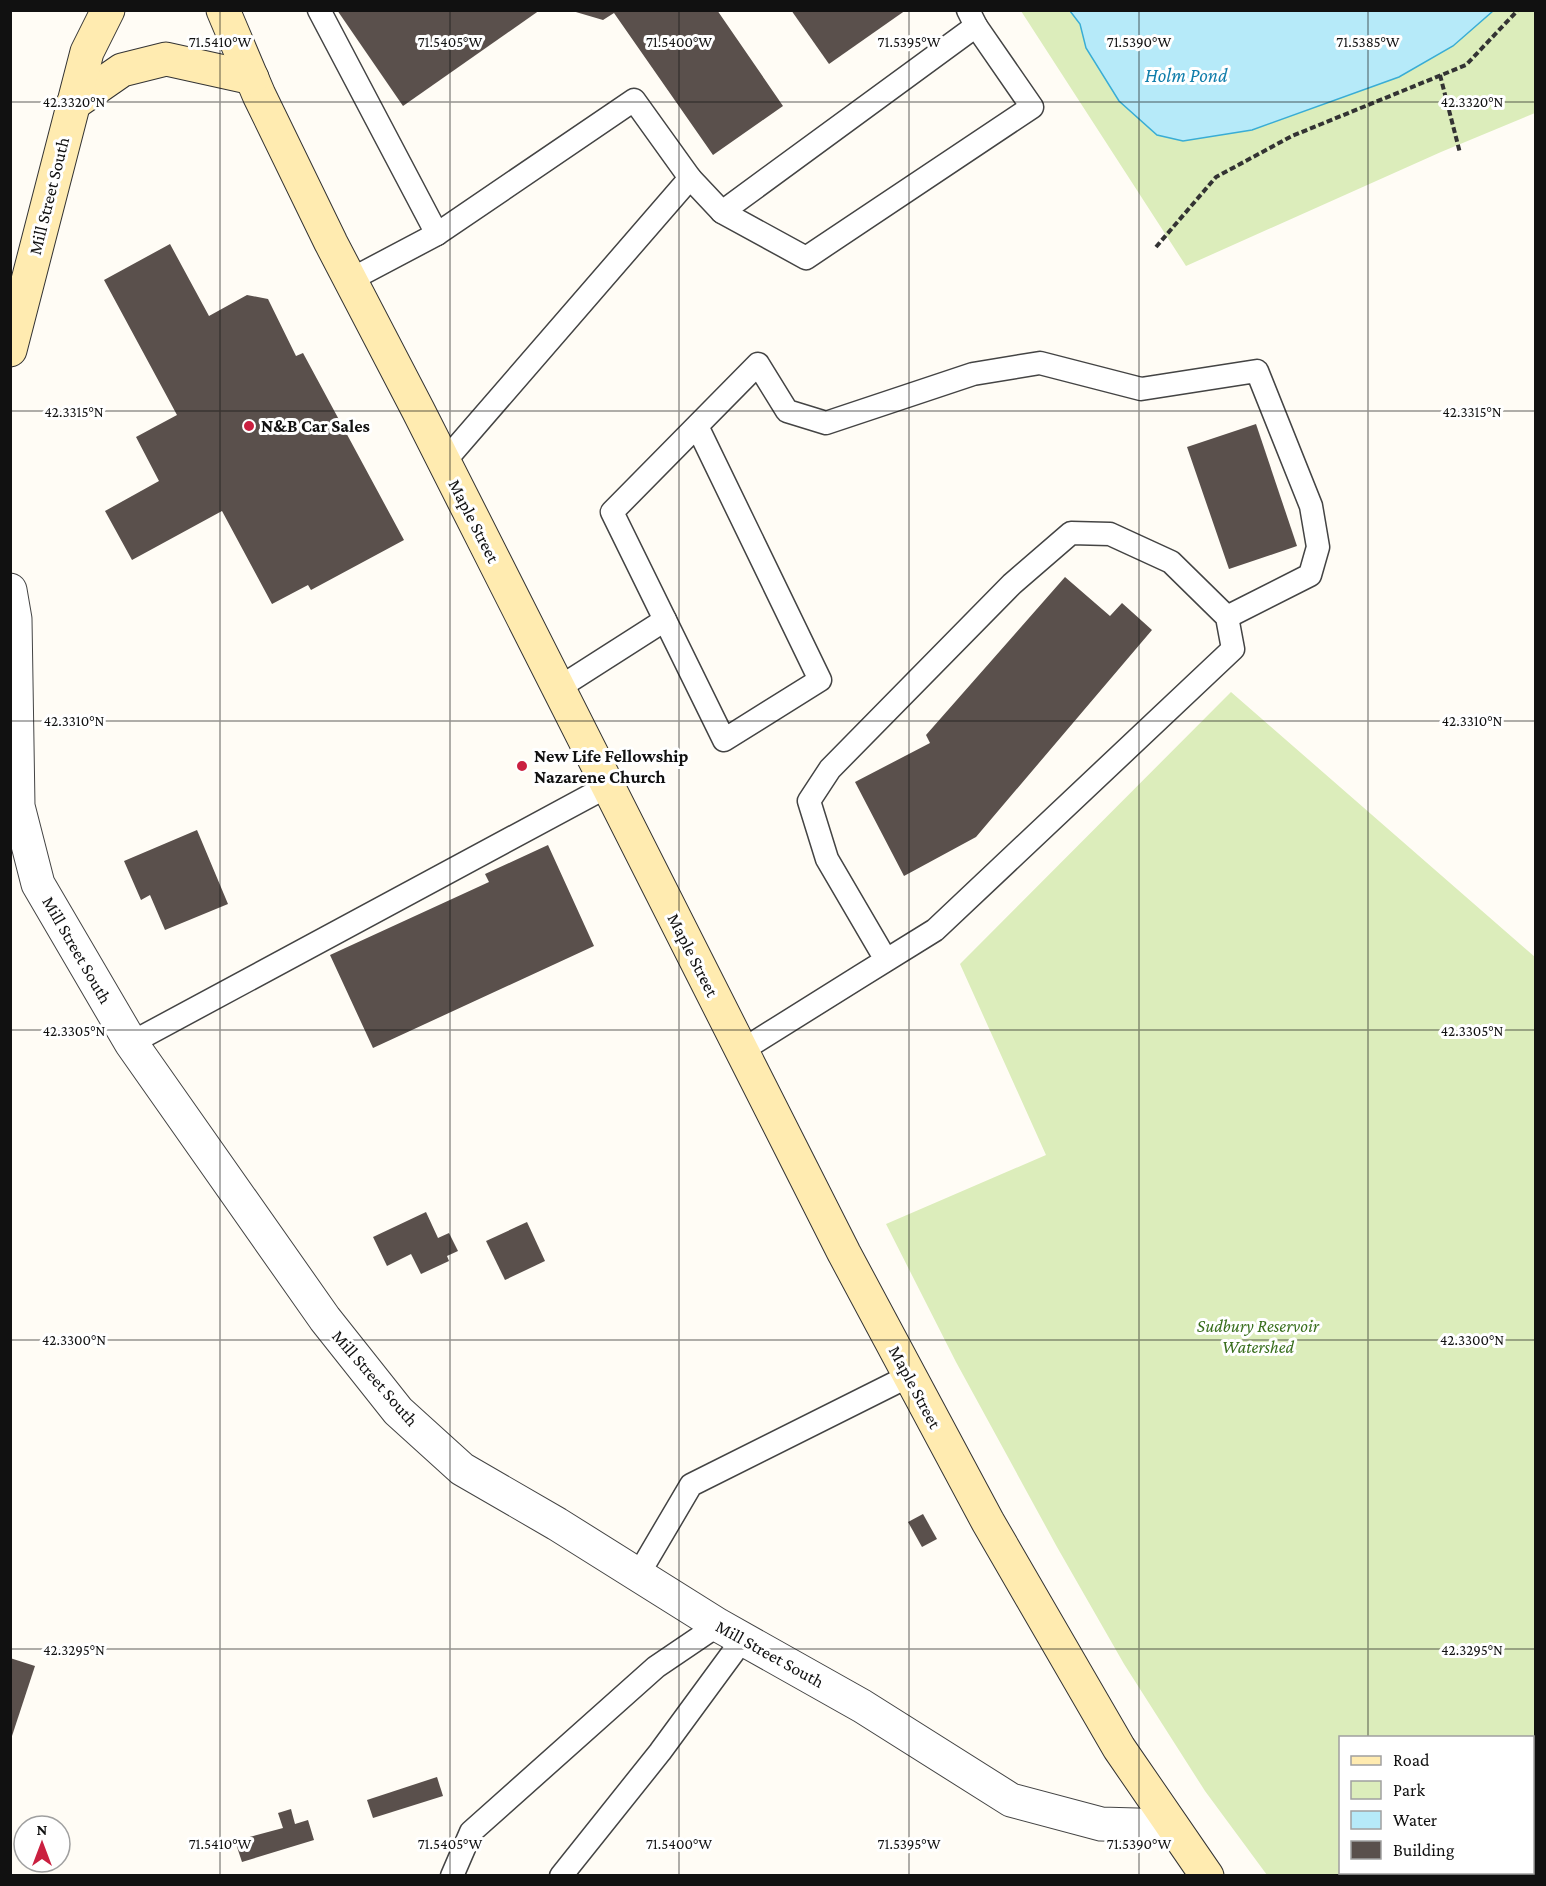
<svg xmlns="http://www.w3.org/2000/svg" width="1546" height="1886" font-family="'Crimson Pro',serif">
<rect width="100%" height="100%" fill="#fffcf5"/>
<g fill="#dcedbb" fill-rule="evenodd">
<path d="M1021,11H1535V113L1441,152L1186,266Z"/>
<path d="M1231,692L1535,957V1875H1267L1205,1791L1124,1664L1057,1547L956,1362L886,1224L1046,1155L960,964ZM1340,1738H1532V1872H1340Z"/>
</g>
<path fill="#b6eaf9" stroke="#39add5" stroke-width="1.5" d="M1070,11H1493L1453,46L1399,77L1252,130L1183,141L1157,135L1119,101L1086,48L1080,24Z"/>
<g fill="#5a504c">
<path d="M337,10H540L403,106Z"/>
<path d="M569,10H717L783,106L713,155L614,13L603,20Z"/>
<path d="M791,10H906L829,64Z"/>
<path d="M170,244L209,316L247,295L268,299L296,356L303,353L404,540L311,590L308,585L272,604L222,511L132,560L105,511L159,481L136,437L177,415L104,280Z"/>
<path d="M1256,424L1297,546L1229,569L1187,447Z"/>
<path d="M1065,577L1110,616L1122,603L1152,630L976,837L904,876L855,782L930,743L926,735Z"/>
<path d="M197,830L228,904L165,930L150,895L141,900L124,861Z"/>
<path d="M548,845L594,946L373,1048L330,955L489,882L485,874Z"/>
<path d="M426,1212L438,1238L449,1233L458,1251L447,1256L449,1261L421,1274L411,1254L387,1266L373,1237Z"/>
<path d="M527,1222L545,1261L505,1280L486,1241Z"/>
<path d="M923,1514L937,1539L922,1547L908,1522Z"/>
<path d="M10,1658L35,1666L11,1739H10Z"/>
<path d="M437,1777L443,1796L373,1818L367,1800Z"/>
<path d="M291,1809L295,1824L308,1820L314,1840L242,1862L235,1841L283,1828L278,1813Z"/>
</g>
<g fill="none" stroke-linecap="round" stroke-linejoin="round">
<defs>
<g id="lane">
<path d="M319,10L437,234L350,280"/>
<path d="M722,212L806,258L1032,107L976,26"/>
<path d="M437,234L634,100L690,178"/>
<path d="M697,426L820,680L724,740L612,512L758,364L787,411L826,423L973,374L1040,363L1141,389L1257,371L1311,506L1318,547L1310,575L1227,617"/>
<path d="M444,462L690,178L722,212L976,26L968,10"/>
<path d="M557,689L665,620"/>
<path d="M131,1043L608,786"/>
<path d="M741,1051C806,1010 870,970 935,930L1233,649L1227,617L1171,562L1110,534L1071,533L1012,584L830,769L809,801L827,859L886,960"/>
<path d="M638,1575L691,1485L909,1376"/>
<path d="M452,1876L471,1832L656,1667L718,1625"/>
<path d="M561,1876L660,1752L743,1639"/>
</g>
<path id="street" d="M10,590L15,619L18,806L38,884L131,1043L325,1319L398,1411L462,1469L557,1524L718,1625L862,1706L1011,1800L1101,1824L1172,1826"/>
<g id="secondary">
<path d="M223,10L259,95L331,243L418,410L844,1253L988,1522L1119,1748L1207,1876"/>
<path d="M73,104L122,70L166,59L252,78"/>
<path d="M10,350L87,52L108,10"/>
</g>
</defs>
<use href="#lane" stroke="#444" stroke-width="25"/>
<use href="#street" stroke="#444" stroke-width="35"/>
<use href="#secondary" stroke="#333" stroke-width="35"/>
<g stroke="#333" stroke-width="4" stroke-dasharray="6 3" stroke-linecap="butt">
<path d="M1440,75L1460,153"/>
<path d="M1156,247L1216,177L1292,136L1466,65L1518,10"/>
</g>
<use href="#lane" stroke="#fff" stroke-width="22"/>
<use href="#street" stroke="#fff" stroke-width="33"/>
<use href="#secondary" stroke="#ffebb0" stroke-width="33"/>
</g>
<path fill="none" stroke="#111" stroke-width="1.5" stroke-opacity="0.45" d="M220,10V1876M450,10V1876M679,10V1876M909,10V1876M1139,10V1876M1368,10V1738M10,102H1536M10,411H1536M10,721H1536M10,1030H1536M10,1340H1536M10,1649H1536M1368,1872V1876"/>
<g fill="#ca2040" stroke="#fff" stroke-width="2">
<circle cx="249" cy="426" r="6"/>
<circle cx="522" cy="766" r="6"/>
</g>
<g text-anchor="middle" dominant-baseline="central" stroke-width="6" stroke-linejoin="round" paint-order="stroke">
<g font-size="18" fill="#111" stroke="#fff">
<text transform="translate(49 196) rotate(-76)">Mill Street South</text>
<text transform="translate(474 521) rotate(63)">Maple Street</text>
<text transform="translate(77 950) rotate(60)">Mill Street South</text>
<text transform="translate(693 955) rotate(63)">Maple Street</text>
<text transform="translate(375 1378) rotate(49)">Mill Street South</text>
<text transform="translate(915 1387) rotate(62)">Maple Street</text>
<text transform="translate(770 1654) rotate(29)">Mill Street South</text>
</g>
<g font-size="18" font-weight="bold" fill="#111" stroke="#fff" text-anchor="start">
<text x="261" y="426">N&amp;B Car Sales</text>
<text x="534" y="756">New Life Fellowship<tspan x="534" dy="21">Nazarene Church</tspan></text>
</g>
<g font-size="18" font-style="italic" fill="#386e1c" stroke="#fff">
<text x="1258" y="1326">Sudbury Reservoir<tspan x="1258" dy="21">Watershed</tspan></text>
</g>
<g font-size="20" font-style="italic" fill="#117eab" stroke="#fff">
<text x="1186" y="75">Holm Pond</text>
</g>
</g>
<g font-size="15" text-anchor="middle" fill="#111" stroke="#fff" stroke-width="6" stroke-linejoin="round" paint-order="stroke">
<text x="220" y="47">71.5410°W</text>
<text x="450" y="47">71.5405°W</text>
<text x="679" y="47">71.5400°W</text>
<text x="909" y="47">71.5395°W</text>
<text x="1139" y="47">71.5390°W</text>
<text x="1368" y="47">71.5385°W</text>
<text x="74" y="107">42.3320°N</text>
<text x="1472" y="107">42.3320°N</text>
<text x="74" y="417">42.3315°N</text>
<text x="1472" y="417">42.3315°N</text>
<text x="74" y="726">42.3310°N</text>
<text x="1472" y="726">42.3310°N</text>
<text x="74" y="1036">42.3305°N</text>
<text x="1472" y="1036">42.3305°N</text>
<text x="74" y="1345">42.3300°N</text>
<text x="1472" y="1345">42.3300°N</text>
<text x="74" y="1655">42.3295°N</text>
<text x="1472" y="1655">42.3295°N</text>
<text x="220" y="1849">71.5410°W</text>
<text x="450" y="1849">71.5405°W</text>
<text x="679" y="1849">71.5400°W</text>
<text x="909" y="1849">71.5395°W</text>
<text x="1139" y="1849">71.5390°W</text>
</g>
<rect width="1546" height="1886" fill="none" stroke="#111111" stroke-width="24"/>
<rect x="1339" y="1736" width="195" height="138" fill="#ffffff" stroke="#a0a0a0" stroke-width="1.5"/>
<rect x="1351" y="1756" width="30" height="9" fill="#ffebb0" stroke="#a0a0a0" stroke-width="1.5"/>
<text x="1393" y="1766" font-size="18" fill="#111111">Road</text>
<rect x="1351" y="1781" width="30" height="18" fill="#dcedbb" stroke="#a0a0a0" stroke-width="1.5"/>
<text x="1393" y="1796" font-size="18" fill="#111111">Park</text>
<rect x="1351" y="1811" width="30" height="18" fill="#b6eaf9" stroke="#a0a0a0" stroke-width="1.5"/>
<text x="1393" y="1826" font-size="18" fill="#111111">Water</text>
<rect x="1351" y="1841" width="30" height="18" fill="#5a504c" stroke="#a0a0a0" stroke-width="1.5"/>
<text x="1393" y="1856" font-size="18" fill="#111111">Building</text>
<g transform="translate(42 1844)"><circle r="28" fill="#ffffff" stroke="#a0a0a0" stroke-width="1.5"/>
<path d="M0-4.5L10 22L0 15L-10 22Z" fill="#ca2040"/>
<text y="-9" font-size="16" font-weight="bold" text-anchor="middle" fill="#111111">N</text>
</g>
</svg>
